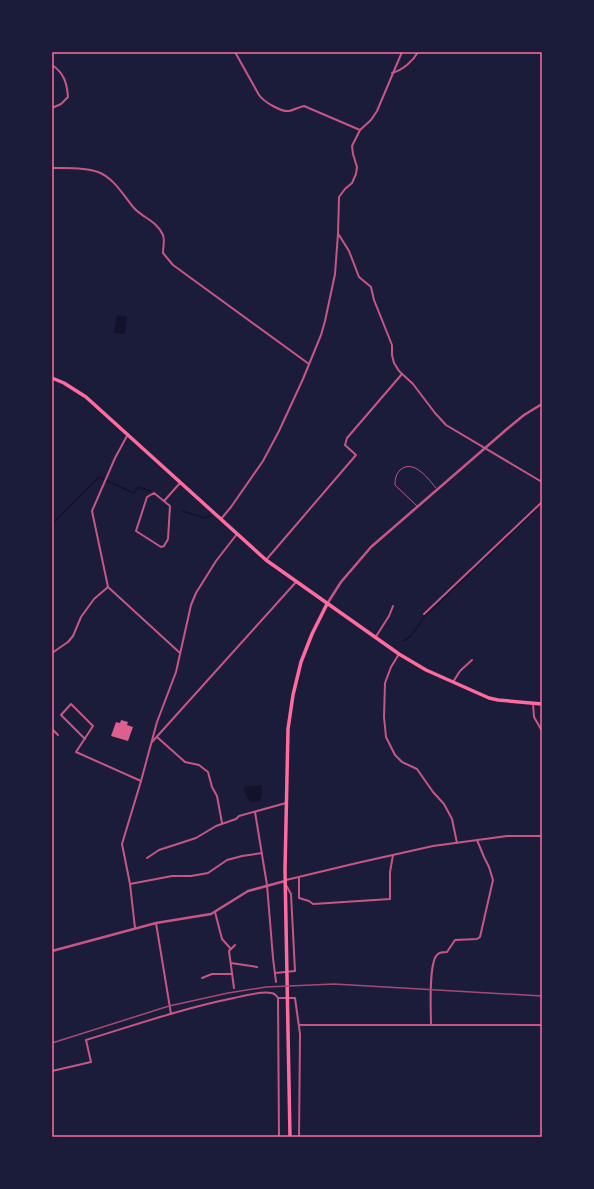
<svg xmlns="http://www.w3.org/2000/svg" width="594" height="1189" font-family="'Fira Sans',sans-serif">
<rect width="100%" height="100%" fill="#1b1b3a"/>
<g fill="#12122b">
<path d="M117,315L127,317L125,334L114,333Z"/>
<path d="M262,785V793L260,802H251L245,794L244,787Z"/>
</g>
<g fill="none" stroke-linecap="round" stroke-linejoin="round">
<g stroke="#12122b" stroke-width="1.5">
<path d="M182,511L205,518L210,516"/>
<path d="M52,524L99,477L134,493L138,487L151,491"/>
<path d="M403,641L411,636L424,617L542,504"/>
</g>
</g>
<path fill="#dd5f8e" d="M121,720L128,722L127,725L133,727L128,741L111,736L116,722L120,723Z"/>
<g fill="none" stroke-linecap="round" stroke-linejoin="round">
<path stroke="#c65784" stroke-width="1" d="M417,506L395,485C395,479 396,474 400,470C414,458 429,480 436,488"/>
<g stroke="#c65784" stroke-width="2">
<path d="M235,52L259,95C264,102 281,112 289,111C294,110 299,107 304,106L360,130"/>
<path d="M52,65C64,73 67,83 68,97L61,104L52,108"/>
<path d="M392,73C403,70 413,61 418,52"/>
<path d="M52,168C66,168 84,167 98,172C114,178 123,195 134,208C143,218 157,221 163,235C165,240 163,247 163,253L173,265L309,364"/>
<path d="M339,235L349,251L359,277L371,287L374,300L392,345V355L394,363L399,371L413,384L435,413L446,425L542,482"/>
<path d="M128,434L115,458L92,511L108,587L180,653"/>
<path d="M154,493L170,506L168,539L164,546L161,547L136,531L147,497Z"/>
<path d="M164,501L180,483"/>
<path d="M221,519L231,507L263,461L279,431L303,379L321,335L325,321L335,274L338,234L339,197L345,189L352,183L356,174L357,167L353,154L352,146L360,130L371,120L377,111L402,52"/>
<path d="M266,560L356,455L345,445L347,438L402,374"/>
<path d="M424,614L542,502"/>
<path d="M375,638L389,616L393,606"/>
<path d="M52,653L68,642L73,636L81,617L94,599L108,587"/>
<path d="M399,654L391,667L385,683L384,717L386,737L395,755L402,762L417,769L433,792L444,804L452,819L457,843"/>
<path d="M453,682L460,671L472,660"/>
<path d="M533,703L534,717L542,731"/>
<path d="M52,729L58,735"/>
<path d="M157,737L185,762L199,765L208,772L212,787L217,796L222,823"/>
<path d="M85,739L61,715L71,704L93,726L76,752L141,781"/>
<path d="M152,742L296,582"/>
<path d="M255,812L267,885L273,958L276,982"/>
<path d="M147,858L159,850L196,838L216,826L236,819L239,816L286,803"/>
<path d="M299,878V898L309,901L313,904L390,899V872L393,855"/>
<path d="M286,880L357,863L433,846L507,836H542"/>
<path d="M130,884L172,876H191L208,873L227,860L242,856L262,853"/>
<path d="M215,912L222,939L231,949"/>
<path d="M156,923L171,1014"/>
<path d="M135,928L130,884L122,844L141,781L157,722L176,672L191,605L196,593L216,561L237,534"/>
<path d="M231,963L257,967"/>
<path d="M275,973L295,971L291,894L286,885"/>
<path d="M202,978L212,974H232"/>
<path d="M234,988L229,951L235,945"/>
<path d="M278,998L279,1137"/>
<path d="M299,1025H542"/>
<path d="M431,1025C431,1013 428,960 438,954C440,952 445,952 447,952L455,940L477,939L480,937L493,880L489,867L484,857L477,840"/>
<path d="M52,1071L91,1062L86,1040C135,1025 184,1008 234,998C243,996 262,991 271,993C274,993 276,995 278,998H295L300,1034L299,1137"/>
</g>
<g stroke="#c65784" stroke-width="2.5">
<path d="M327,604L341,582L371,547L507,429L524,415L542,404"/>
<path d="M52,951L156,923L211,914L248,891L285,881"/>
</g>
<g stroke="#ff6b9d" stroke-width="3.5">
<path d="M52,378L64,383L86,397L266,560L399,654L426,670L489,698L498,700L542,704"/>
<path d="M290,1137L285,870L288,729L293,695L301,662L312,634L327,604"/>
</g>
<path stroke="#a44b75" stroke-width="1.5" d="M52,1043L169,1006L228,993L266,987L334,984L542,996"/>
</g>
<rect width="594" height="1189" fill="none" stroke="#1b1b3a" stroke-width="106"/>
<rect x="53" y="53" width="488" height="1083" fill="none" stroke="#ff6b9d" stroke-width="1.5"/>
</svg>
